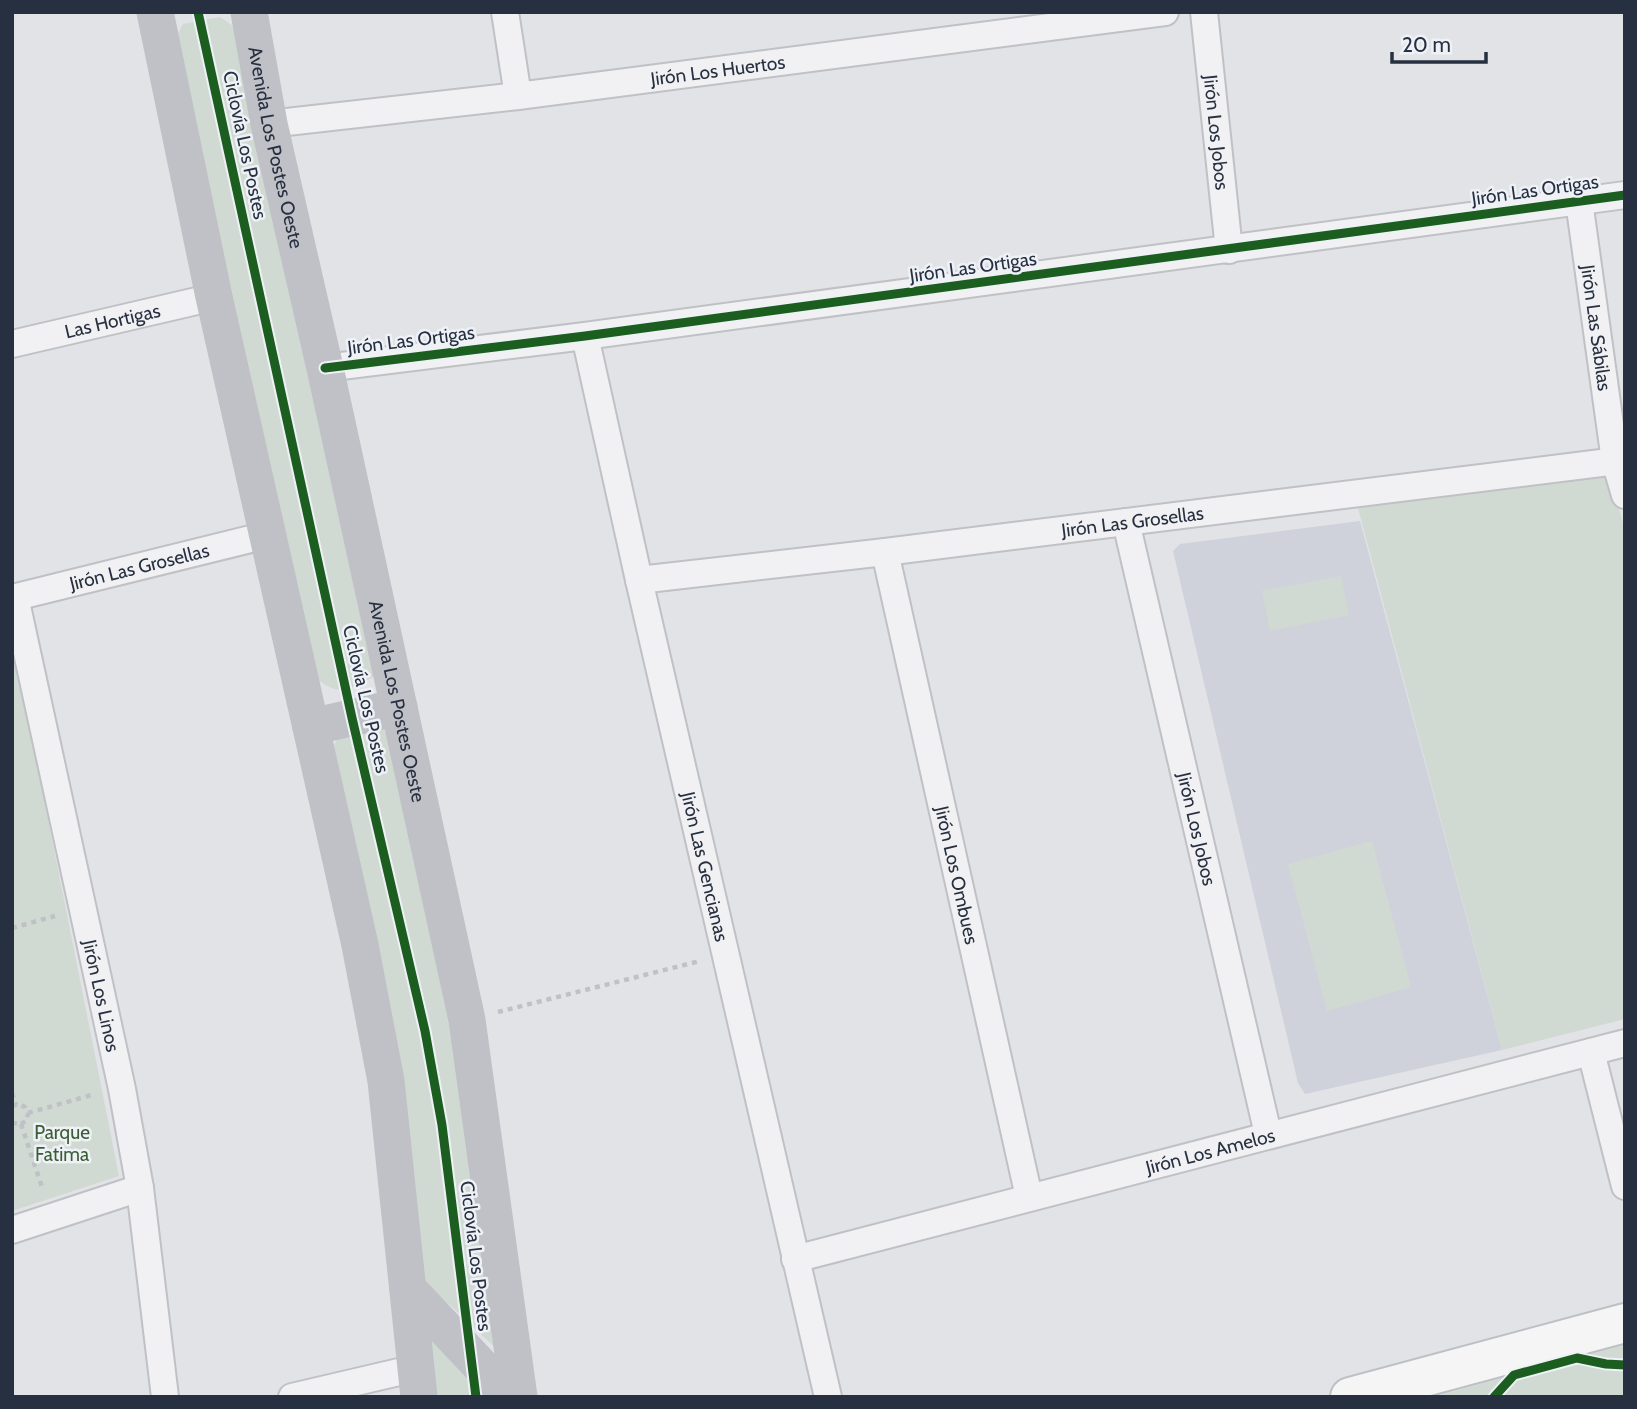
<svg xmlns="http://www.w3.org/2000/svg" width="1637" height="1409" font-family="Cabin,sans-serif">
<rect width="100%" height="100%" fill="#e1e3e7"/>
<path fill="#cfd2da" d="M1360,521L1502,1050L1305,1094L1298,1083L1173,551L1180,544Z"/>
<g fill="#d1dad2">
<path d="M220,17L236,28L374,660L373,677C349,690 340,697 317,679L174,41L183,24Z"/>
<path d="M1608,470L1625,530V1019L1502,1050L1358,508Z"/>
<path d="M1341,576L1349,615L1270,631L1262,591Z"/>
<path d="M12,638L119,1176L12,1211Z"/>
<path d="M378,722L391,732L457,1022L504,1356L451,1306L421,1282L332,752L338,735Z"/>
<path d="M1372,841L1411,987L1327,1011L1288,864Z"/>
<path d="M430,1338L502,1397H436Z"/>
<path d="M1625,1345V1397H1433Z"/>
</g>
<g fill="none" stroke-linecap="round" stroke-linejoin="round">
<defs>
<g id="street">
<path d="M505,12L518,96"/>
<path id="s1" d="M1204,12L1229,250"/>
<path id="s2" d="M269,124L518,96L1165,12"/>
<path id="s3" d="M1579,201L1615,461L1625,495"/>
<path id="s4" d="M585,336L639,580L828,1397"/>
<path id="s5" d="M12,344L214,297"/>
<path d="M325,368L585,336L1625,195"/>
<path id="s6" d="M1126,522L1268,1134"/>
<path id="s7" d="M885,552L1029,1197"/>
<path id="s8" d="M639,580L885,552L1625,460"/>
<path id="s9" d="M15,597L122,1089L140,1188L165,1397"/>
<path id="s10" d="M12,598L267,535"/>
<path d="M1591,1052L1625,1186"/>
<path d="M12,1230L140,1188"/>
<path id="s11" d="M795,1259L1625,1043"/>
<path d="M292,1397L416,1368"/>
</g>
<path id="primary" d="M1350,1397L1625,1323"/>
</defs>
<use href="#street" stroke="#bfc1c5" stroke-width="30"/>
<use href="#primary" stroke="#bdc0c5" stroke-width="42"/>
<g stroke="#c0c1c7" stroke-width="4.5" stroke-dasharray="5 5" stroke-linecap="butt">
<path d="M12,928L55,916"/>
<path d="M498,1012L700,961"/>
<path d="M12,1093L16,1105"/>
<path d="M12,1106L19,1104L25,1107L28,1113L27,1120L21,1124"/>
<path d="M28,1113L95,1094"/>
<path d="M12,1123L21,1124"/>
<path d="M21,1124L43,1190"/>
</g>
<use href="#street" stroke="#f1f1f3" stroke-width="26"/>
<g stroke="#bfc1c6" stroke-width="37">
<path d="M155,12L214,297L360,945L386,1081L419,1397"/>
<path id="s12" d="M249,12L269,124L325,368L467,1020L519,1397"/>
<path d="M311,727L399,707"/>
<path d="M408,1289L510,1397"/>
</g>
<use href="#primary" stroke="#f5f5f6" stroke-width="38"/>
<defs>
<g id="cycleway">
<path d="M198,12L352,718L425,1031L442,1125L476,1397"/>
<path d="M325,368L585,336L1625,195"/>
<path d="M1494,1397L1514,1375L1577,1358L1606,1364L1625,1365"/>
</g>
</defs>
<use href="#cycleway" stroke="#eef1f6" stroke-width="13"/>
<use href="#cycleway" stroke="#1b5e20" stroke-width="9"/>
</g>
<g text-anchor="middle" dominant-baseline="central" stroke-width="5" stroke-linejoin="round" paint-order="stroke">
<g font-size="19" fill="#273040" stroke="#eef1f6">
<text stroke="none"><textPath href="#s2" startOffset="452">Jirón Los Huertos</textPath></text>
<text stroke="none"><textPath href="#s1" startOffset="121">Jirón Los Jobos</textPath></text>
<text transform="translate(245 145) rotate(78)">Ciclovía Los Postes</text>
<text stroke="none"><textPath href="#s12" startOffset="138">Avenida Los Postes Oeste</textPath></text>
<text transform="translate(1535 190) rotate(-8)">Jirón Las Ortigas</text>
<text transform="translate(973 267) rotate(-8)">Jirón Las Ortigas</text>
<text stroke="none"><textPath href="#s5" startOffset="103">Las Hortigas</textPath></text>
<text stroke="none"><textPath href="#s3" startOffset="128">Jirón Las Sábilas</textPath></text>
<text transform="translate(411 340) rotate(-7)">Jirón Las Ortigas</text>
<text stroke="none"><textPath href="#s8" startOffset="497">Jirón Las Grosellas</textPath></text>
<text stroke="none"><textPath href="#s10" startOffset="131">Jirón Las Grosellas</textPath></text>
<text transform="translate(366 699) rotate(77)">Ciclovía Los Postes</text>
<text stroke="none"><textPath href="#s12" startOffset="705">Avenida Los Postes Oeste</textPath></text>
<text stroke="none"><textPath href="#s6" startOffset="315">Jirón Los Jobos</textPath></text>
<text stroke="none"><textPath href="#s4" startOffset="544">Jirón Las Gencianas</textPath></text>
<text stroke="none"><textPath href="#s7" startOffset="331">Jirón Los Ombues</textPath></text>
<text stroke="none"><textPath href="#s9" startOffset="408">Jirón Los Linos</textPath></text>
<text stroke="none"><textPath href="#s11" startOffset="429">Jirón Los Amelos</textPath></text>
<text transform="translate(476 1256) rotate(83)">Ciclovía Los Postes</text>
</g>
<g font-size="19" fill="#3b5d34" stroke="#eef1f6">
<text x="62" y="1132">Parque<tspan x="62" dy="22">Fatima</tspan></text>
</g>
</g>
<rect width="1637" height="1409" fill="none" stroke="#273040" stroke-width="28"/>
<path d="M1392 52v10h94v-10" fill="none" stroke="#273040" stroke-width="3.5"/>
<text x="1402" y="52" font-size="21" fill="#273040" stroke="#eef1f6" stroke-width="5" paint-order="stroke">20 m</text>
</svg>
